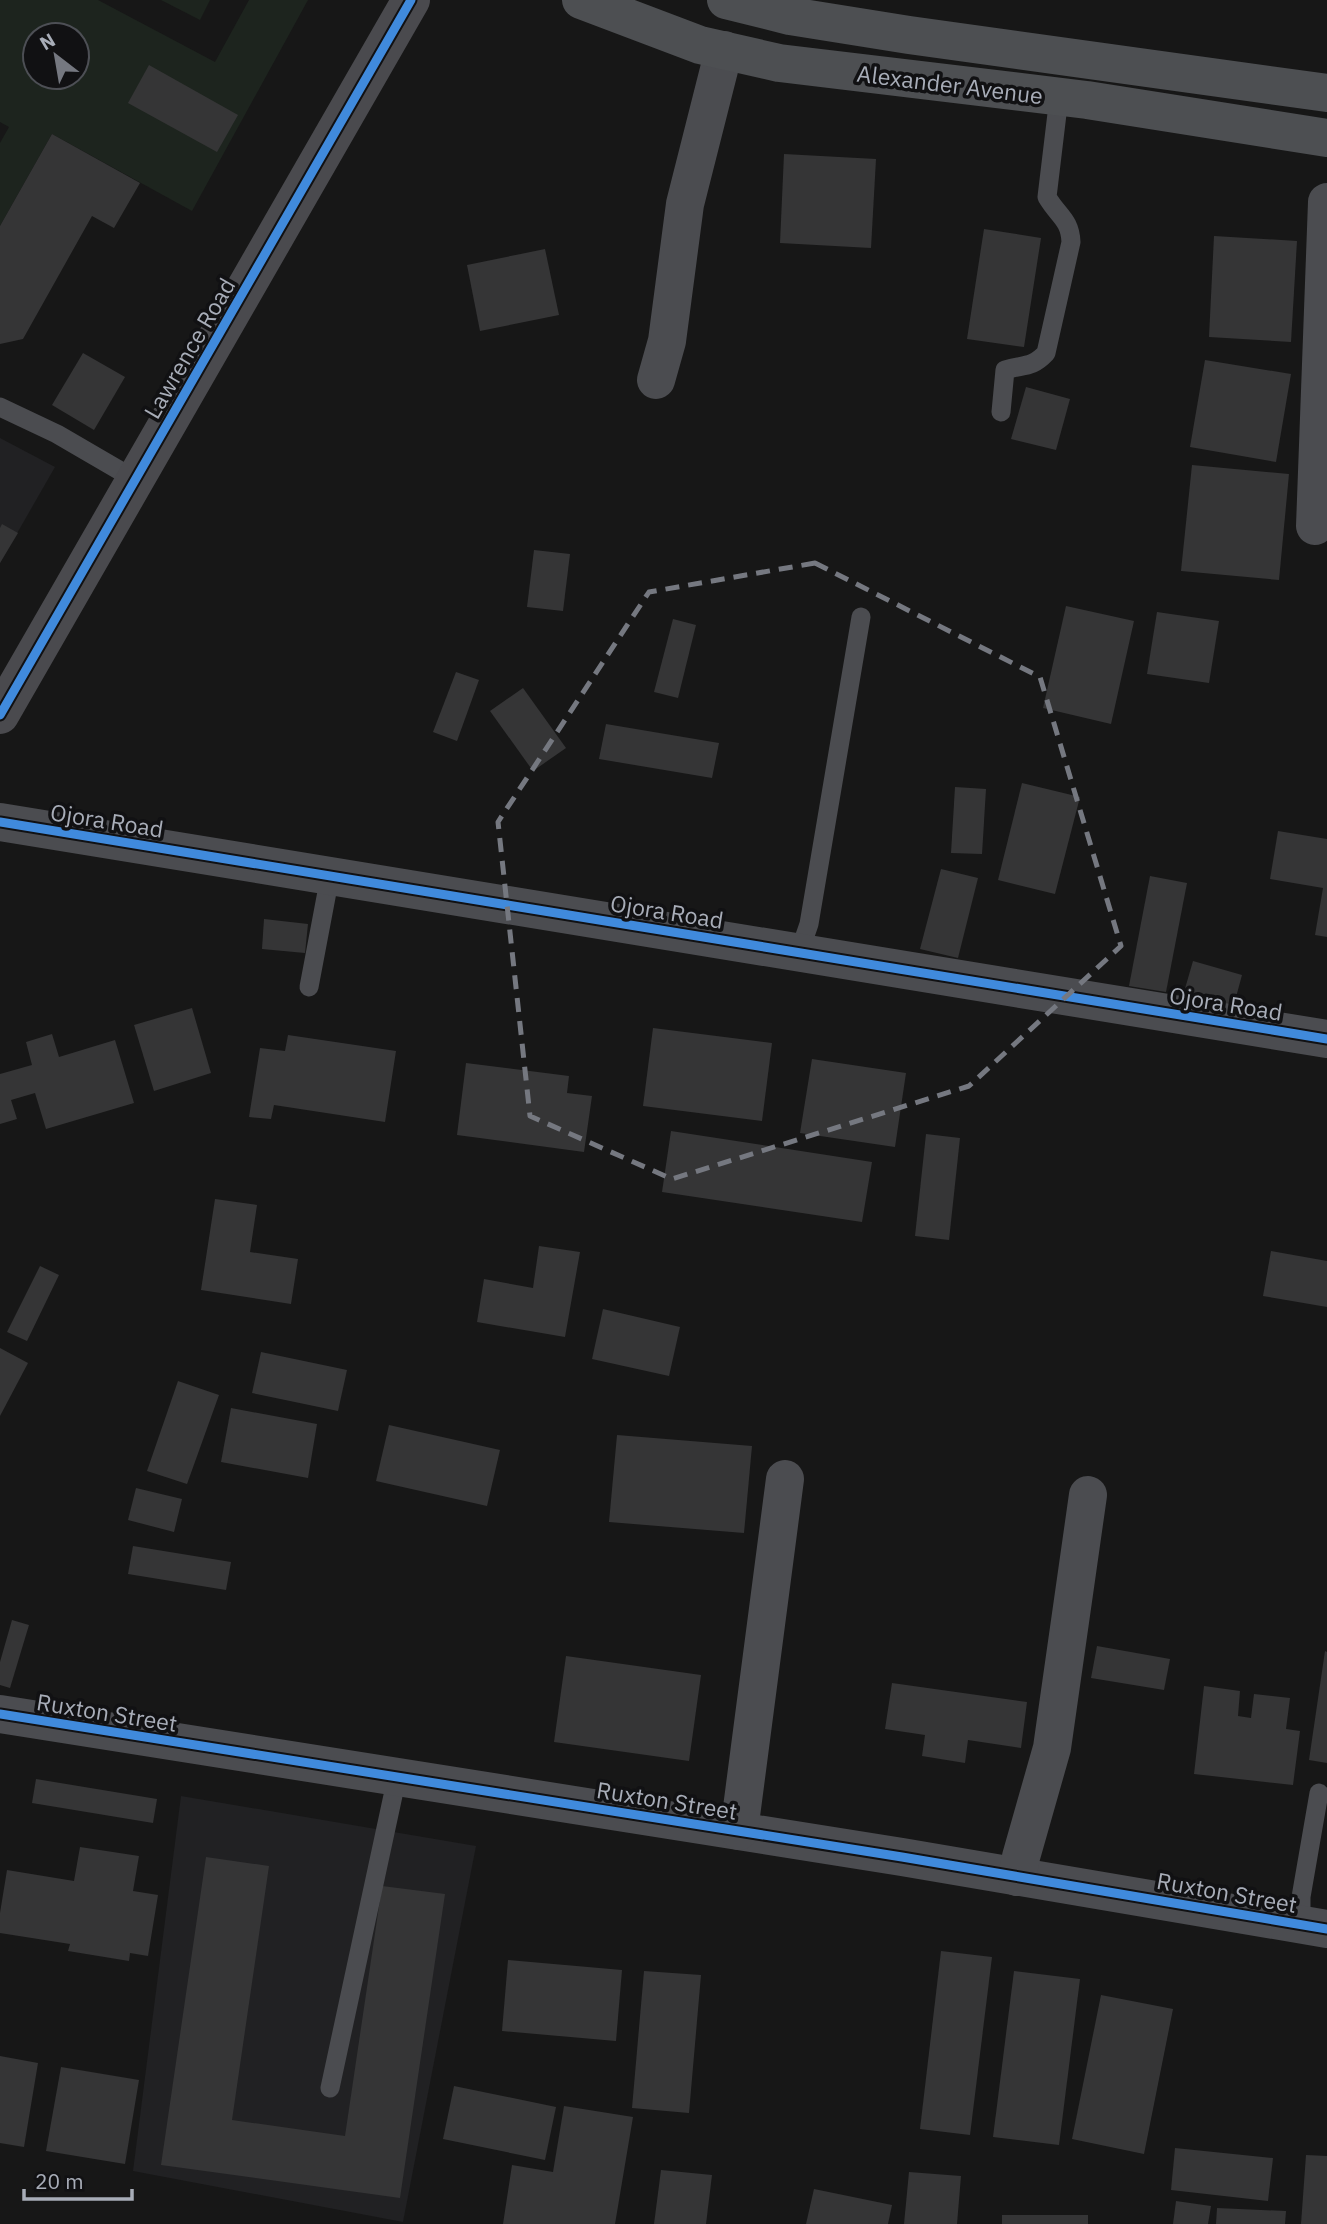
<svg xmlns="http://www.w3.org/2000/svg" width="1327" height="2224" font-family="'IBM Plex Sans',sans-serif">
<rect width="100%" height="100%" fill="#171717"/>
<g fill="#212123">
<path d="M0,438L55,467L0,563Z"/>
<path d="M181,1796L476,1846L403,2222L133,2171Z"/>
</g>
<g fill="#1d241e" fill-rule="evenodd">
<path d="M0,0H98L215,62L249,0H308L192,211L52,134L0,226V143L9,127L0,122ZM35,35H77V77H35Z"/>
<path d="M161,0H210L200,20Z"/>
</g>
<g fill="#353536">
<path d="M149,65L238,115L217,152L128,103Z"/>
<path d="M52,134L140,183L114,228L92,216L23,339L0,344V226Z"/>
<path d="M784,154L876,159L871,248L780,243Z"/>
<path d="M984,229L1041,238L1024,347L967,339Z"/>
<path d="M1214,236L1297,241L1291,342L1209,337Z"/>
<path d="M545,249L559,315L480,331L467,265Z"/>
<path d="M83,353L125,377L94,430L52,405Z"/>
<path d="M1205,360L1291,374L1276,462L1190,447Z"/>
<path d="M1026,387L1070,399L1056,450L1011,439Z"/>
<path d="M1192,465L1289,474L1279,580L1181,571Z"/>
<path d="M2,524L18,533L0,563V528Z"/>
<path d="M534,550L570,554L563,611L527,607Z"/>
<path d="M1066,606L1134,621L1111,724L1043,708Z"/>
<path d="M1157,612L1219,621L1209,683L1147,674Z"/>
<path d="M673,619L696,625L678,698L654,692Z"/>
<path d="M456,672L479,680L457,741L433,732Z"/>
<path d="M523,688L566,748L533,771L490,711Z"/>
<path d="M606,724L719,743L712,778L599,759Z"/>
<path d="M1022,783L1080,797L1055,894L998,880Z"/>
<path d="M955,787L986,789L982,854L951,853Z"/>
<path d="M1278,831L1327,839V937L1315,935L1323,888L1270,879Z"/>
<path d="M941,869L978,878L958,958L920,949Z"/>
<path d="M1150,876L1187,883L1166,992L1129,986Z"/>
<path d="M264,919L308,924L305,953L262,949Z"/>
<path d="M1193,961L1242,975L1232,1012L1182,999Z"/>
<path d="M192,1008L211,1073L154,1091L134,1025Z"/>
<path d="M653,1028L772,1043L762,1121L643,1106Z"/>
<path d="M52,1034L59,1057L115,1040L134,1103L46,1129L35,1093L11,1100L17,1119L0,1124V1074L32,1065L26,1042Z"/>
<path d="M288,1035L396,1051L385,1122L274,1105L271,1119L249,1117L260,1048L285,1051Z"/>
<path d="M812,1059L906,1073L895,1147L800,1133Z"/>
<path d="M466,1063L569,1076L567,1093L592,1096L584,1152L457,1135Z"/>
<path d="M671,1131L872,1162L862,1222L662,1192Z"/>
<path d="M926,1134L960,1138L949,1240L915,1236Z"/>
<path d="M215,1199L257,1205L250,1252L298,1259L291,1304L201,1290Z"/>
<path d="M539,1246L580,1252L565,1337L477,1322L484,1279L533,1288Z"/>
<path d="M1271,1251L1327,1261V1307L1263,1296Z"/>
<path d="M40,1266L59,1275L27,1341L7,1332Z"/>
<path d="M603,1309L680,1327L669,1376L592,1359Z"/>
<path d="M0,1348L28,1363L0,1416Z"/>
<path d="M261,1352L347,1370L338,1411L252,1393Z"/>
<path d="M178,1381L219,1395L187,1484L147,1471Z"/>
<path d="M231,1408L317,1424L308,1478L221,1462Z"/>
<path d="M389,1425L500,1450L487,1506L376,1481Z"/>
<path d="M617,1435L752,1446L744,1533L609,1522Z"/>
<path d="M136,1488L182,1499L174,1532L128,1520Z"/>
<path d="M133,1546L231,1562L226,1590L128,1574Z"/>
<path d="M12,1620L29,1625L10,1688L0,1685V1662Z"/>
<path d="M1097,1646L1170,1659L1164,1690L1091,1678Z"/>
<path d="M1325,1651L1327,1652V1763L1309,1760Z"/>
<path d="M566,1656L701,1675L689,1761L554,1742Z"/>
<path d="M892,1683L1027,1702L1021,1748L968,1740L965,1763L922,1756L925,1735L885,1729Z"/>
<path d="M1204,1686L1240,1691L1238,1716L1251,1718L1254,1694L1290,1698L1286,1729L1300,1731L1293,1785L1194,1774Z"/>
<path d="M36,1779L157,1799L153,1823L32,1803Z"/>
<path d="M80,1847L139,1856L133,1891L158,1895L148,1956L130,1953L129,1961L68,1951L70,1944L0,1933V1913L7,1870L74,1881Z"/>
<path d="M206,1857L269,1866L232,2120L345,2136L382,1886L445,1894L400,2198L161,2165Z"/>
<path d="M941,1951L992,1957L970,2135L920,2129Z"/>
<path d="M508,1960L622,1970L616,2041L502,2031Z"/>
<path d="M644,1971L701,1975L689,2113L632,2108Z"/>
<path d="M1014,1971L1080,1979L1059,2145L993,2137Z"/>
<path d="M1101,1995L1173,2009L1144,2154L1072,2139Z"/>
<path d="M0,2056L38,2063L24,2147L0,2143Z"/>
<path d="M61,2067L139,2080L125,2164L46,2151Z"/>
<path d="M454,2086L556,2107L545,2160L443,2139Z"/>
<path d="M564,2106L633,2117L615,2224H503L512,2165L553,2172Z"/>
<path d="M1175,2148L1273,2158L1268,2201L1171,2190Z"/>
<path d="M1306,2155L1327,2156V2224H1301Z"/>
<path d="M661,2170L712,2175L706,2224H654Z"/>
<path d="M909,2172L961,2176L957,2224H904Z"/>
<path d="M814,2189L892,2205L888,2224H806Z"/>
<path d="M1176,2201L1211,2206L1208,2224H1173Z"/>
<path d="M1217,2208L1286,2211L1285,2224H1216Z"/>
<rect x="1002" y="2215" width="86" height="9"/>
</g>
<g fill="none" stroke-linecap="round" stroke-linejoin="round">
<g stroke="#4b4c50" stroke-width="19">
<path d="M0,407L57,434L136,480"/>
<path d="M1001,412L1005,370C1023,364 1031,369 1046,353L1071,242C1070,219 1058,216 1047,197L1059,97"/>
<path d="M799,953L809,924L861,617"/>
<path d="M309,987L330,876"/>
<path d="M1301,1924V1897L1319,1793"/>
<path d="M330,2088L397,1777"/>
</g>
<g stroke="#4b4c50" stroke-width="38">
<path d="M656,380L667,341L685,204L724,50"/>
<path d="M1315,526L1327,202"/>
<path d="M0,822L1327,1039"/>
<path d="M0,1714L902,1857L1327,1929"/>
<path d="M739,1831L785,1479"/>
<path d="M1017,1877L1021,1857L1052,1748L1088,1495"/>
</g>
<path stroke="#4a4a4e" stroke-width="38" d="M0,715L411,0"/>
<g stroke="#4d4f52" stroke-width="38">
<path d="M581,0L700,45L779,63L1087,100L1327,138"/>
<path d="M726,0L790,16L909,35L1327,93"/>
</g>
<defs>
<g id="cycleway">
<path d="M0,715L411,0"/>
<path d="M0,822L1327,1039"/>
<path d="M0,1714L902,1857L1327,1929"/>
</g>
</defs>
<use href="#cycleway" stroke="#111113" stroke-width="13"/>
<use href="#cycleway" stroke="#408adc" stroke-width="9"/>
</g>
<path fill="none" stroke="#757880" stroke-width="5" stroke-dasharray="14 9" stroke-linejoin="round" d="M815,563L1040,677L1121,946L969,1086L672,1179L530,1116L498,822L649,592Z"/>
<g text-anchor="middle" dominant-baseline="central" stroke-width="7" stroke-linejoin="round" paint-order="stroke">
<g font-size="23" fill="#a8adb8" stroke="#111113">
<text transform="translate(950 84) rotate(7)">Alexander Avenue</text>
<text transform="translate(189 348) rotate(-60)">Lawrence Road</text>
<text transform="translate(107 820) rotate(9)">Ojora Road</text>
<text transform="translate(667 911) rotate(9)">Ojora Road</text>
<text transform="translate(1226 1003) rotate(9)">Ojora Road</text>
<text transform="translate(107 1712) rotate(9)">Ruxton Street</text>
<text transform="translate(667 1800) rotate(9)">Ruxton Street</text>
<text transform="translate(1227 1892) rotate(10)">Ruxton Street</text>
</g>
</g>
<g transform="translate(56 56) rotate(329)"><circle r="33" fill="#111113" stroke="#4d4f55" stroke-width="2"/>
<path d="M0-5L12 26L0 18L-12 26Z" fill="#757880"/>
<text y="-10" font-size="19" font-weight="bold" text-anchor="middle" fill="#a8adb8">N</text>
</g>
<path d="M24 2189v10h108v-10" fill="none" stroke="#a8adb8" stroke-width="3.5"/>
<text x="35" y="2189" font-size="21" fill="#a8adb8" stroke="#111113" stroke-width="5" paint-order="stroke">20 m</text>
</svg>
